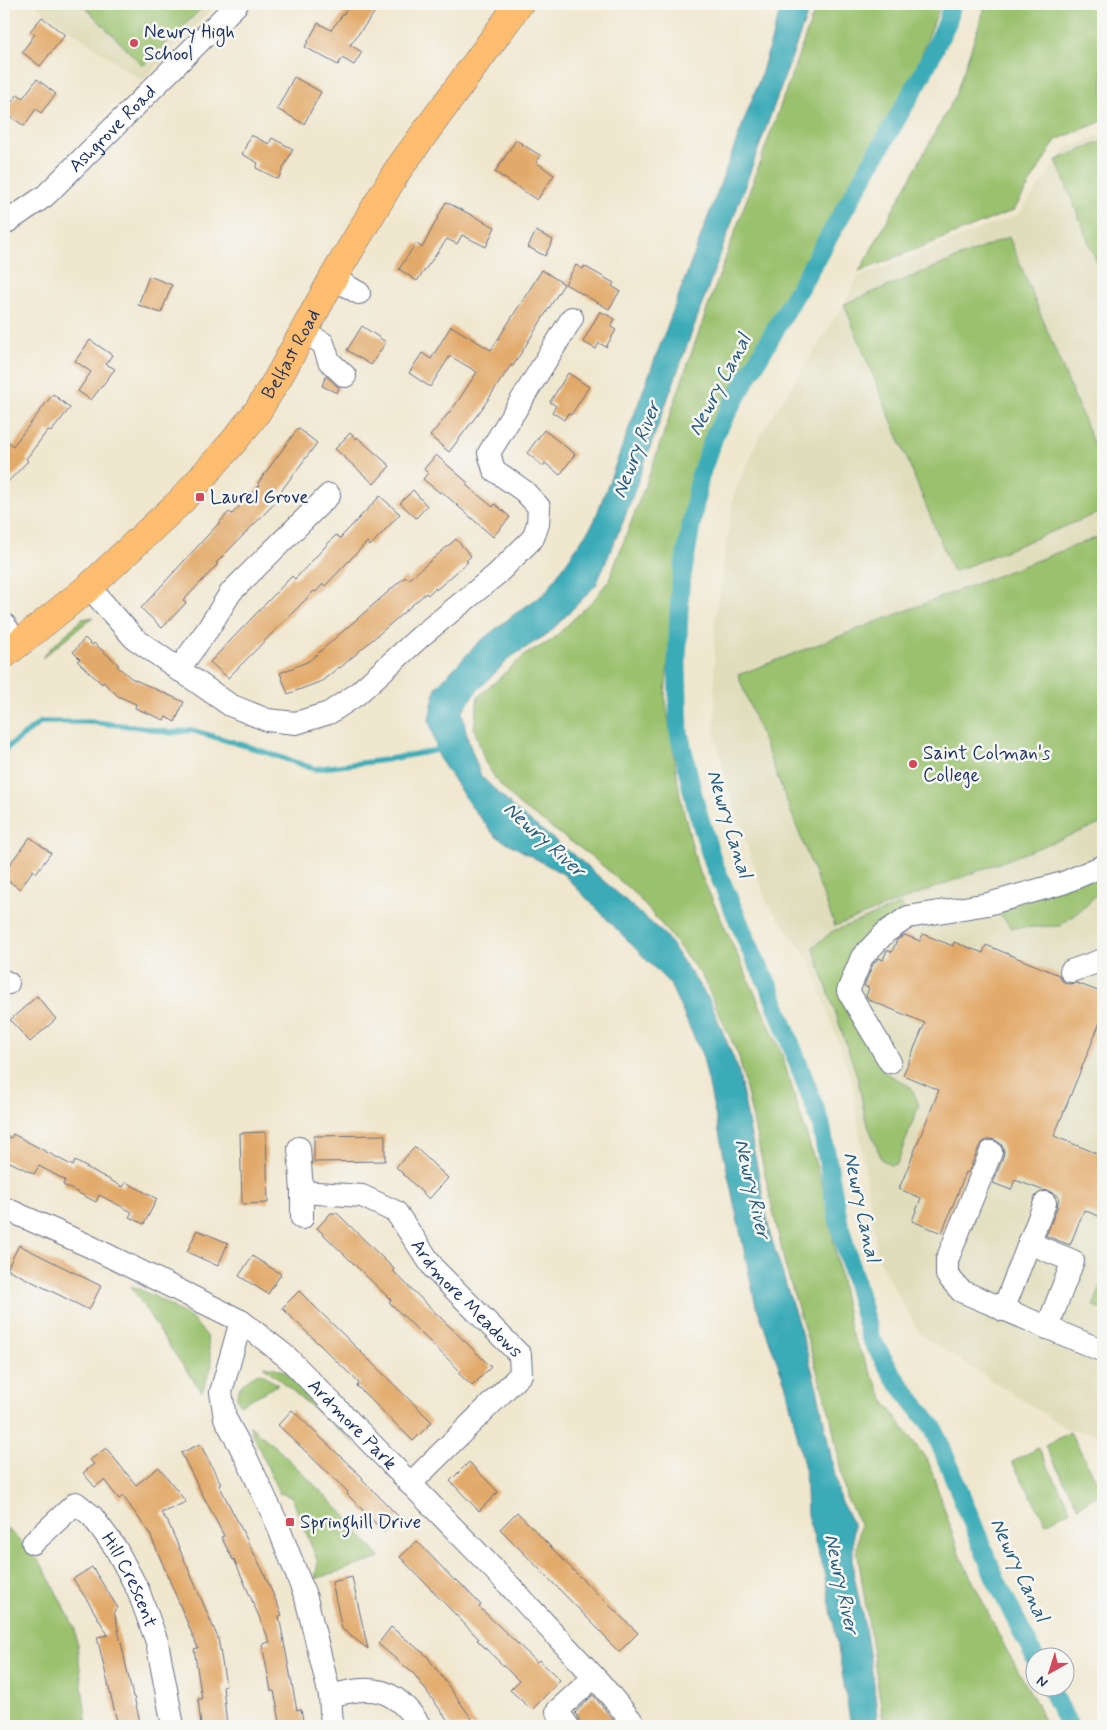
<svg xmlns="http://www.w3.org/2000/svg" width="1107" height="1730" font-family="Mynerve,sans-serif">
<rect width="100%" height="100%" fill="#f6f6f2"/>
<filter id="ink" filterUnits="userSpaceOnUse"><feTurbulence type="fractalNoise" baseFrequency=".02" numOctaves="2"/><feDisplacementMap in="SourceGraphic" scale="10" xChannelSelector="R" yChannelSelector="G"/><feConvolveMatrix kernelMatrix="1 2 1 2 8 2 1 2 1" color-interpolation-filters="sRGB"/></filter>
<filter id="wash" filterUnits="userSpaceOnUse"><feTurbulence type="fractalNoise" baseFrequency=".0096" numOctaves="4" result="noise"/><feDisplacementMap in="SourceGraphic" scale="20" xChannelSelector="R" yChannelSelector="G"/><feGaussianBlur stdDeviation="1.12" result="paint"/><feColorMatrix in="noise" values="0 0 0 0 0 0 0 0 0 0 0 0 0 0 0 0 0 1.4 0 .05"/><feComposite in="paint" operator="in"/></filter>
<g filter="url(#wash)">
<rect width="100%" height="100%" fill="#f0e7cf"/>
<g fill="#e0ddbb">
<path d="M34,4H217L142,81Z"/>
<path d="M1103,134V1435L1069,1430L920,1334L878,1259L852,1082L810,961L766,901L729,791L715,737L714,628L734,493L761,434L844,304L858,277L1019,214L1067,148Z"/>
</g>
<g fill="#9ac16d" stroke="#5a7866">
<path d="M82,4H206L143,66Z"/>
<path d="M817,4H941L908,90L708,437L678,557L665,695L680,796L697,866L780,1049L824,1191L851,1333L887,1405L929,1463L959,1553L1006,1649L1038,1706L1046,1726H884L857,1548L860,1524L846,1497L830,1414L785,1265L739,1057L702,976L658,920L633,892L591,856L518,804L497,781L485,762L474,728L478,697L526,654L551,641L595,598L609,580L651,470L696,340Z"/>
<path d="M986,4H1103V121L1056,140L1014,210L859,272L955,96Z"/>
<path d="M1103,141V278L1056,160Z"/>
<path d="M1009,237L1103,467V511L953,572L844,304Z"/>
<path d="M1103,535V823L835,926L738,675Z"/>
<path d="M93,617L42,658L52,646L54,645L82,619Z"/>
<path d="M1103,873V885L1087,905L1060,926L1012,928L996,910Z"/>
<path d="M902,904L904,911L841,990L884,1072L911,1087L919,1105L897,1164L890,1165L882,1160L865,1118L858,1079L813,947L833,931Z"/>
<path d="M1103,1282V1310L1093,1306Z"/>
<path d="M131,1286L154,1296L191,1318L207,1336L212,1365L202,1392L169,1346Z"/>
<path d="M263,1366L275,1368L286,1372L357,1445Z"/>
<path d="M258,1373L264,1375L278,1385L240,1405C239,1402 238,1400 237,1397C236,1386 251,1377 258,1373Z"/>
<path d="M249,1425L281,1452L341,1511L380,1558L315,1579L318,1562L291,1496L279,1493Z"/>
<path d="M1070,1432L1103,1492L1078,1507L1045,1446Z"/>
<path d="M1038,1448L1071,1510L1046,1523L1012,1462Z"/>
<path d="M8,1529L41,1563L75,1628L87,1726H4V1536Z"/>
</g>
<path fill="#3aabb7" stroke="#2a6d8a" d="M782,4H811L623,522L596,585L549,633L511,657L475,693L462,712L468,740L481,776L517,811L580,860L665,935L710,1001L738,1069L770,1234L805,1345L817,1388L840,1500L853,1524V1571L865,1628L874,1684L878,1726H851L836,1636L824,1572L807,1515L805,1470L786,1386L755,1302L703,1057L670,984L563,874L495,836L470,805L439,758L429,719L436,687L478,643L512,616L545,593L594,522L760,78Z"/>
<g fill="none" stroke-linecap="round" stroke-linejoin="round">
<path stroke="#3aabb7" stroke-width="5.5" d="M4,750L41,722H91L140,727L171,733L191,730L253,748L315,769L385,760L437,750"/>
<g stroke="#3aabb7" stroke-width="19">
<path d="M952,4L947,23L922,75L715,434L700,476L680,587L677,662L679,733L695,803L713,862L752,953L770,989L821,1124L838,1219L870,1337L895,1379L933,1427L995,1578L1035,1658"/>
<path d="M1050,1688L1069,1726"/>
</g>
</g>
<g id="blocks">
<g fill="#e2aa6a">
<path d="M351,4H381L350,45L362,52L354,65L342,58L338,65L305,47L318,23L331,30Z"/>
<path d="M42,17L65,35L40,66L22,52L35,34L30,31Z"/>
<path d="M294,77L321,92L304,124L277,109Z"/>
<path d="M37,79L56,94L41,113L36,109L24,126L4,112L18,94L23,98Z"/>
<path d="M251,135L269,144L272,138L293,149L278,179L256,168L258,163L242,154Z"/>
<path d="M516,140L541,156L536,162L554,175L537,200L495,172Z"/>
<path d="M446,202L495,227L486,247L462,235L457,244L447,239L417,281L399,269L416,243L422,248Z"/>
<path d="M536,231L553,240L545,256L528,247Z"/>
<path d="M576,265L583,269L584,266L614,283L612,286L620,291L609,309L565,284Z"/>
<path d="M542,270L564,284L513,366L511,365L481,410L449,452L430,436L456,404L477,372L450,356L430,387L409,373L422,353L431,359L451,326L491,350Z"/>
<path d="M149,276L172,285L161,313L138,305Z"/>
<path d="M600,311L615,319L611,327L616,330L606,347L599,343L596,349L583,342Z"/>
<path d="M362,326L386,342L371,365L347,350Z"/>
<path d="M90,340L112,355L106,364L115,369L91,400L78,391L91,372L75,361Z"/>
<path d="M568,373L589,387L571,415L568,413L564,420L552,412L556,406L550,402Z"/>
<path d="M326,376L339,388L337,393L322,386Z"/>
<path d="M53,394L70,408L51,432L48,430L26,459L28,461L4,486V437L13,446Z"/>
<path d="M298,428L317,443L275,499L277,501L216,563L218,564L183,601L186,603L162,628L141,608L229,512L232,514L260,485L258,483Z"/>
<path d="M544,430L575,454L560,475L545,463L543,466L527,453Z"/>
<path d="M350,433L356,439L357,437L390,466L374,484L335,449Z"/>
<path d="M436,455L468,483L466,485L493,507L495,504L510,517L493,537L441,491L440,493L423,479L428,473L424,469Z"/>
<path d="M413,490L427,506L416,518L400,503Z"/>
<path d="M380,496L400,514L370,546L367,542L325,586L323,584L316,592L314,591L228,678L210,662L292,576L295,579L336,535L340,538Z"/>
<path d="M456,539L471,556L466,561L468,562L436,590L435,588L428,595L426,593L340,668L339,667L322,681L288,694L280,673L309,661L405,577L408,580Z"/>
<path d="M85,638L92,645L94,643L119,665L117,666L131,678L184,702L175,722L166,717L164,720L135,708L136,704L118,696L103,682L102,684L77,661L80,659L73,652Z"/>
<path d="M30,837L51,853L36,873L33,870L20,889L4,878V872Z"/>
<path d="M923,934L953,946L954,942L983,953L986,945L1059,975L1062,981L1068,984L1077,983L1103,993V1015L1054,1136L1103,1156V1218L1084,1210L1070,1245L1046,1236L1057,1208L1059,1197L1049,1191L1042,1190L1015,1180L1011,1190L993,1183L1003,1157L1004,1151L1001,1144L995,1140L989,1139L983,1142L979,1147L968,1173L966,1172L942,1233L912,1221L921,1198L899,1189L939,1090L903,1075L925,1023L869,1000L866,996L869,988L864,986L873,964L879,958L883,960L887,950L892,952L897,940L905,935L920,941Z"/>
<path d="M37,996L56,1019L30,1042L10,1020Z"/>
<path d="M266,1132L268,1203L242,1204L240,1133Z"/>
<path d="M13,1134L73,1166L75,1161L123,1187L126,1182L157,1199L144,1224L129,1217L132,1212L99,1195L96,1202L63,1185L65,1180L39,1166L34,1174L4,1159V1135L11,1138Z"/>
<path d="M385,1135V1161L314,1162V1136Z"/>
<path d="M415,1147L448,1178L429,1199L396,1167Z"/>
<path d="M331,1213H337L394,1269L393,1271L491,1367L472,1386L458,1373L460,1371L389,1302L391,1300L317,1228Z"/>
<path d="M197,1230L228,1243L218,1266L187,1252Z"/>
<path d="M19,1245L101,1286L89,1310L7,1269Z"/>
<path d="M252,1256L281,1274L268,1294L239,1276Z"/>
<path d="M299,1291L432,1422L413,1441L357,1386L359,1383L282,1308Z"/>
<path d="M292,1410L363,1478L362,1479L399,1517L384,1532L347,1494L348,1492L278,1425Z"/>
<path d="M200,1444L221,1484L219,1485L264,1573L282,1615L279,1616L297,1710L301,1709L304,1726H281L274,1691H271L262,1644L270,1642L234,1559L233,1560L221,1537L224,1536L181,1453Z"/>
<path d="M106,1448L136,1485L159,1467L186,1502L161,1513L168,1522L218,1638L226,1685L223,1686L227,1726H201L198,1699H202L194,1649L198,1648L150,1534L123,1496L119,1499L104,1480L95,1487L83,1473L94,1464L90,1460Z"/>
<path d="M469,1462L498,1492L479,1511L450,1481Z"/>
<path d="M517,1512L576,1573L638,1633L619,1652L606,1639L607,1638L500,1529Z"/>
<path d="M417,1541L455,1581L456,1579L481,1605L479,1607L537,1662L539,1660L560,1680L532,1710L510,1690L519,1681L477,1640L479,1639L400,1557Z"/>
<path d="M92,1567L118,1608L114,1611L133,1697H134L141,1726H118L97,1637L108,1635L89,1603L73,1579Z"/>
<path d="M352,1577L357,1600L368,1649L342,1629L332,1582Z"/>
<path d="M391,1627L427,1656L477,1726H452L414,1674L378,1644Z"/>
<path d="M593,1695L612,1718L618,1726H581L579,1719L575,1713Z"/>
</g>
</g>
</g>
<g filter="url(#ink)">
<use href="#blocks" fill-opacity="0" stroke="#666f86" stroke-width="1"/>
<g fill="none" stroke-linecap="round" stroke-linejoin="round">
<defs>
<g id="minor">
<path id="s1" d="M4,224L45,196L237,4"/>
<path d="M333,278L359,293"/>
<path d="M304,333L323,343L329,361L345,376"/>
<path d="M89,587L134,638L230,705L267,720L296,723L329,713L356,695L421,636L497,574L533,538L538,524L539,507L524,491L494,470L489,453L572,318"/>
<path d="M4,624L18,644"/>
<path d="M178,670L208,629L231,592L329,495"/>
<path d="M1071,971L1103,960"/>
<path d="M4,981L8,983"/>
<path d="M890,1062L848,991L862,957L886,932L908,917L988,904L1063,883L1103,866"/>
<path id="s2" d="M299,1148L302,1192L362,1196L396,1212L435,1270L520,1355L521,1374L410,1484"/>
<path d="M991,1152L947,1260V1275L961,1291L1103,1351"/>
<path d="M302,1192V1218"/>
<path id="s3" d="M4,1208L89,1246L241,1321L288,1358L509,1585L600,1683L636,1726"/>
<path d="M1029,1243L1073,1261L1047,1328"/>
<path d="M1003,1310L1045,1203"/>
<path d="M241,1321L221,1392L225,1418L245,1455L276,1521L306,1598L330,1696L332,1726"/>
<path id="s4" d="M33,1543L76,1503L92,1516L115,1547L138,1590L157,1642L173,1726"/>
<path d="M330,1696C373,1684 395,1687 420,1726"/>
<path d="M568,1726L557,1711L594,1677"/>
</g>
<g id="highway">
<path id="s5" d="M4,655L89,587L182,500L234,441L257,412L278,378L333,278L397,171L519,4"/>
</g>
</defs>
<use href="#minor" stroke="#666f86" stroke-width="24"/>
<use href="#highway" stroke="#666f86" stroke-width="29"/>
<use href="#minor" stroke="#fff" stroke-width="22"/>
<use href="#highway" stroke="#fcbd6f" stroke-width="28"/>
</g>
</g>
<g fill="#d1495b" stroke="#f6f6f2" stroke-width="2">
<circle cx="134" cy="43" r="5"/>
<rect x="195" y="492" width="10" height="10" rx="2.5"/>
<circle cx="913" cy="764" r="5"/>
<rect x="285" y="1517" width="10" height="10" rx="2.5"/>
</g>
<g text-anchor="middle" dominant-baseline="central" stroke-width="5" stroke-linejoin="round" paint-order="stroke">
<g font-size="19" fill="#1b2f5e" stroke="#f6f6f2" text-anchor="start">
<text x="144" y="32">Newry High<tspan x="144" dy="22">School</tspan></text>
<text x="210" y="497">Laurel Grove</text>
<text x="923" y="753">Saint Colman's<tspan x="923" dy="22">College</tspan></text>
<text x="300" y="1522">Springhill Drive</text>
</g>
<g font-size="19" fill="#1b2f5e" stroke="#f6f6f2">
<text stroke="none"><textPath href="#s1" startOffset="145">Ashgrove Road</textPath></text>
<text stroke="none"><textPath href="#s5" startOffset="419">Belfast Road</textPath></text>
<text stroke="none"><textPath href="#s2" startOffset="254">Ardmore Meadows</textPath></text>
<text stroke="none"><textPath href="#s3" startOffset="415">Ardmore Park</textPath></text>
<text stroke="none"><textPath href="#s4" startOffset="154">Hill Crescent</textPath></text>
</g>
<g font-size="20" font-style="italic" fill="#265a7d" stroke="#f6f6f2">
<text transform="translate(720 385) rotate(-62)">Newry Canal</text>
<text transform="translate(637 450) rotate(-69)">Newry River</text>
<text transform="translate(729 824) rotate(73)">Newry Canal</text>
<text transform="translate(544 840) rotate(42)">Newry River</text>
<text transform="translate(752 1189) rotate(77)">Newry River</text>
<text transform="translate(861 1207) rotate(78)">Newry Canal</text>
<text transform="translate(1019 1570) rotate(65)">Newry Canal</text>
<text transform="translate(841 1584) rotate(78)">Newry River</text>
</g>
</g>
<rect width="1107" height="1730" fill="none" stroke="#f6f6f2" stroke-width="20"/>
<g transform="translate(1050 1672) rotate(219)"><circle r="24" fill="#f6f6f2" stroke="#9ea6b7"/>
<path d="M0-4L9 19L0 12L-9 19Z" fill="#d1495b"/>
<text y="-8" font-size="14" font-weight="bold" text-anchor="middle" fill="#1b2f5e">N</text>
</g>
</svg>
